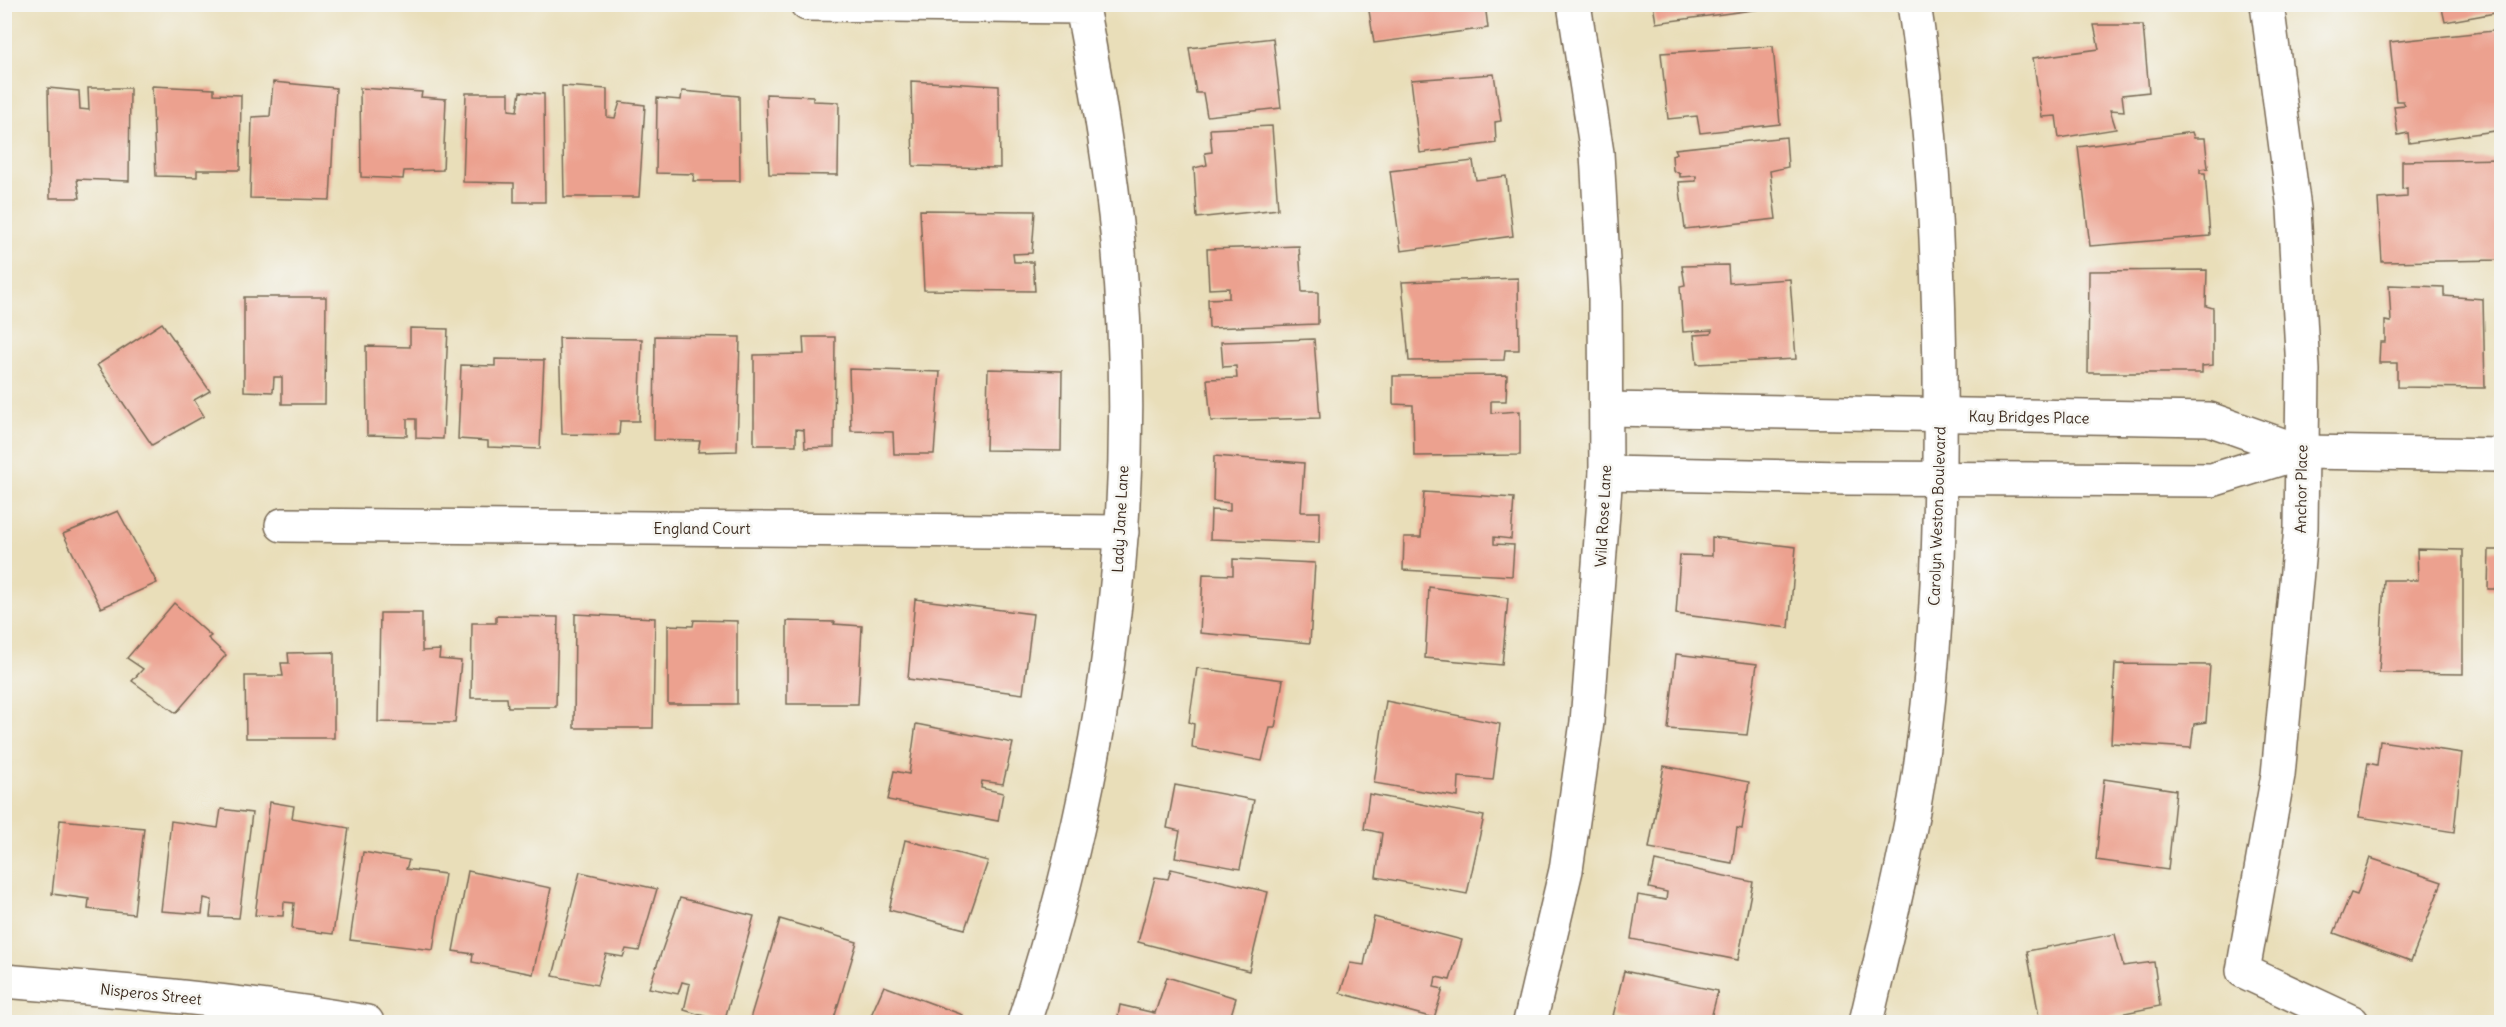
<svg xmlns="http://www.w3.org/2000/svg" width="2506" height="1027" font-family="Delius,sans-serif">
<rect width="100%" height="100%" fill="#f6f6f2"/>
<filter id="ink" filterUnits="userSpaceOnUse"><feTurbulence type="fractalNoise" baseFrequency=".0167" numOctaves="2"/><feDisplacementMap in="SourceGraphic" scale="12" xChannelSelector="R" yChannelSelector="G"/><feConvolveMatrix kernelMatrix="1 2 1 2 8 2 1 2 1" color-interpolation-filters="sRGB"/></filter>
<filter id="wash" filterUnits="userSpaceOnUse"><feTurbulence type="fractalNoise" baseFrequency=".008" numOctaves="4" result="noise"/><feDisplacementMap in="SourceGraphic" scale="24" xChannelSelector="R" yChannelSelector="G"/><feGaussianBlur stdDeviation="1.35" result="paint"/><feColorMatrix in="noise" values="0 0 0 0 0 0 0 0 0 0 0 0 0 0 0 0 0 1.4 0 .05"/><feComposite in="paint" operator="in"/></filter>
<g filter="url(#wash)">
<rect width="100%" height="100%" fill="#e9deb9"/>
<g id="blocks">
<g fill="#eca18f">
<path d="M1368,4H1485L1488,28L1374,43Z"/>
<path d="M1653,4H1766L1767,8L1656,23Z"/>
<path d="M2441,4H2495V13L2445,22Z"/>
<path d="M2094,25H2143L2149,92L2122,95L2124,111L2110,110L2116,129L2059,138L2056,116L2042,117L2033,58L2099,49Z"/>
<path d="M2502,30V130L2409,143L2408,133L2398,135L2394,106L2405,105L2403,101H2396L2390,42Z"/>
<path d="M1273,38L1281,108L1207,116L1203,93H1196L1189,48Z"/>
<path d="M1773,46L1780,124L1700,133L1697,116L1668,119L1661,53Z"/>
<path d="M1494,74L1501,121L1495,122L1496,143L1420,153L1411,80Z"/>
<path d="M911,81L999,86L1000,168L913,166Z"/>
<path d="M273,82L336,88L330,200L250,198L252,117L270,116Z"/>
<path d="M152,86L214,89V94L241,95L240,170H197V177L156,176Z"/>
<path d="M562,86L607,89V117L615,118L620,102L645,105L639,197H564Z"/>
<path d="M48,88L79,91L80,109L89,110L88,88H130L129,181L77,179L80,198H50Z"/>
<path d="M360,88L422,92L421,97L446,99L443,170L404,171L403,179L361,177Z"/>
<path d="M682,91L739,96L740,181H693L694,174L656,173L657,98L681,100Z"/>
<path d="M520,92L544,94L545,202H514V183L463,182L466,93H509V110L517,111Z"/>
<path d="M766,94L813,96V101L839,102L838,175L769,174Z"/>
<path d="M1272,126L1278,209L1197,218L1194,168L1207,165L1205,153L1212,152L1210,129Z"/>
<path d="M2192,132L2194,138H2205L2208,168L2200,169V173H2205L2210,236L2090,246L2078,147Z"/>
<path d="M1786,137L1788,167L1770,171L1776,219L1685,229L1679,182L1696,181V176L1680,177V174L1673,170L1672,155L1677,153L1675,149Z"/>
<path d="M2502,159V260L2382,262L2378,199L2407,197V188L2402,189V161Z"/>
<path d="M1473,161L1476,180L1506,176L1513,236L1401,251L1390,171Z"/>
<path d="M920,210L1035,211L1032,253L1013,254L1014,262H1033L1035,291L924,290Z"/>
<path d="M1299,246L1302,292H1318V324L1209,328L1208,299L1229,298V288L1209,289L1207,249Z"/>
<path d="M1728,265L1729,283L1790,279L1796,359L1697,364L1694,335L1711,334L1712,330L1683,332L1680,286L1685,285L1682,266Z"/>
<path d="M2207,270L2206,306L2213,308V365L2202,366V373H2088L2089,271Z"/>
<path d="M1518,278L1519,350H1505L1504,360L1409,361L1402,282Z"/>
<path d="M2389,285L2444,287V296L2483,299L2485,388L2397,387V363H2379L2380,342H2385V321L2391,322Z"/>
<path d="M244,297H326L325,404H282V377H274L273,392L244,391Z"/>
<path d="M162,323L210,391L194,400L204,416L152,445L97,365Z"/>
<path d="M410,328L448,329L443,439L416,438V419H407V436L367,435L366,346L410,347Z"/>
<path d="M655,336L740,337L737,451L698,452L700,441L654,440Z"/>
<path d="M803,337H835L834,447L805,448L804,430L796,429V445H754V355L804,354Z"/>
<path d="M559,338L642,339L639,421H620L619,435L562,434Z"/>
<path d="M1314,339L1320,418L1211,421L1207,379L1237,378L1236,366L1223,367L1221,342Z"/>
<path d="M495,359L544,360L540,449L488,447V441L458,439L461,365L495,366Z"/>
<path d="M849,369L940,372L934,454H894L893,432L851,431Z"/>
<path d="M988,369L1062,371L1061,451L986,450Z"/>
<path d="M1507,375L1506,401H1491V413L1520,411V455L1414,456L1413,405L1393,404V376Z"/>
<path d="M1214,456L1304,463L1301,512H1320L1319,543L1210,539L1211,510L1230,511V503L1213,501Z"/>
<path d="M1424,492L1514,498L1511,539L1494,537V544L1514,545L1512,576L1403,570L1404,537H1421Z"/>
<path d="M118,511L157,583L101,608L63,534Z"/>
<path d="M1712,537L1796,547L1789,628L1676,614L1680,555L1712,556Z"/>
<path d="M2417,549L2463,550V674L2379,673L2384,580H2418Z"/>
<path d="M2489,550H2502V589H2488Z"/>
<path d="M1233,559L1315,563L1310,643L1200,633L1203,574L1233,575Z"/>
<path d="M1429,587L1508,598L1502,665L1425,658Z"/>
<path d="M915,599L1033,614L1023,694L908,679Z"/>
<path d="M174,603L211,636L208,638L226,655L176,713L132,681L143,669L127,658Z"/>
<path d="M380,613H422V651L440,650L439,659L461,661L455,723L378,722Z"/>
<path d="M575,614L655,618L653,728H574Z"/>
<path d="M496,616L558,617L556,707H508L507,698H471L472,623H496Z"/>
<path d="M694,620L737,621V704H668V625L693,626Z"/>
<path d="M787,621L835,622L834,624L862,626L858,704H787Z"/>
<path d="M334,652V738H246L245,676H283L281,663H289L288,653Z"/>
<path d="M1676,654L1757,664L1747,735L1668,729Z"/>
<path d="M2115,664L2210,665L2206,722L2194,724L2191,748L2111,743Z"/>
<path d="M1197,668L1283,680L1275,728H1270L1262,761L1192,748L1194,724L1189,722Z"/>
<path d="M1386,701L1500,724L1493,780L1459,777L1458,797L1374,783Z"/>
<path d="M916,724L1013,743L1003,784L982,781L981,788L1003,793L998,821L888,800L894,771L909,774Z"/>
<path d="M2380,741L2462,753L2454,832L2359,817L2368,763L2377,765Z"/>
<path d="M1664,766L1749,782L1742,829L1737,828L1732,863L1649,848Z"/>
<path d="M2104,779L2176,790L2168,870L2096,860Z"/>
<path d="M1175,785L1254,800L1240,869L1175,857L1180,831L1167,828Z"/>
<path d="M1369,794L1484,816L1467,894L1376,877L1382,833L1364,829Z"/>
<path d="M270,802L294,806L292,818L349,828L333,934L292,929L294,903L284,902L283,916L255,915Z"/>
<path d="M221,809L252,813L239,918L210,917L212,900L204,898L202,914L161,911L171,821L218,828Z"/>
<path d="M60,820L144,828L134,914L88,909L89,899L52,894Z"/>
<path d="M905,840L988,861L965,929L889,910Z"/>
<path d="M363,852L409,860L406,869L445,874L433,950L350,940Z"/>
<path d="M2370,858L2442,882L2411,961L2334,933L2351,893L2357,895Z"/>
<path d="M1655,861L1753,882L1738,960L1631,939L1638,895L1666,900L1667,892L1649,888Z"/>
<path d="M1171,869L1268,892L1249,971L1138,942L1155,877L1168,879Z"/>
<path d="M468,871L551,888L533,974L472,962L473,954L453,951Z"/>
<path d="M580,872L657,889L639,951L626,949L623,957L606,954L597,985L553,976Z"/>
<path d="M680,898L754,916L724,1022L684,1010L690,984L682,982L678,994L649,988Z"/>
<path d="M1374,917L1462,940L1450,980L1436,977L1434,987L1443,989L1434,1018L1340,993L1350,963L1364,965Z"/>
<path d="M780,919L857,942L833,1022H749Z"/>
<path d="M2115,934L2123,966L2154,962L2160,1006L2080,1022H2040L2027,951Z"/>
<path d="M1624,971L1718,991L1710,1022H1634V1020L1613,1016Z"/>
<path d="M1167,977L1236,998L1229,1022H1117L1120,1005L1155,1013Z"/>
<path d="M884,986L963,1015L960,1022H868Z"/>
</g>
</g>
</g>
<g filter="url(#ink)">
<use href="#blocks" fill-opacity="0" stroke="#786954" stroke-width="1.5"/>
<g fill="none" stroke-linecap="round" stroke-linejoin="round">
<defs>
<g id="minor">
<path d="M807,4L1082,7C1097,85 1110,163 1118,242C1143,506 1106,772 1024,1022"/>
<path d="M2267,4L2294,209L2303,370L2301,528L2278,775L2243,971L2352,1022"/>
<path d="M1606,409L2209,419L2302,452"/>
<path d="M1606,473L1845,478L2212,480L2302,452L2502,455"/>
<path d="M282,525L1122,532"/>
<path d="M4,981C126,991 247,1001 367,1022"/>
<path d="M1530,1022L1566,870L1587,722L1606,473L1605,297L1597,153L1574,4"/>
</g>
<path id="tertiary" d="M1866,1022C1885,941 1906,859 1919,776C1939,643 1941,508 1940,374C1938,251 1933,127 1914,4"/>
</defs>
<use href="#minor" stroke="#786954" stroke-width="36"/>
<use href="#tertiary" stroke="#786954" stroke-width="36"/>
<use href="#minor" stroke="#fff" stroke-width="33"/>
<use href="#tertiary" stroke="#fff" stroke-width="33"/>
</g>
</g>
<g text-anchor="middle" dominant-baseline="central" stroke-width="5" stroke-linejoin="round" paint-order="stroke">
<g font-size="15" fill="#3b2a1e" stroke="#f6f6f2">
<text transform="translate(2029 417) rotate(1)">Kay Bridges Place</text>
<text transform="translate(2301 489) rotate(-89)">Anchor Place</text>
<text transform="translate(1603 516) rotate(-87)">Wild Rose Lane</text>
<text transform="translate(1937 516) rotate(-88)">Carolyn Weston Boulevard</text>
<text transform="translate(1120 519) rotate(-87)">Lady Jane Lane</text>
<text x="702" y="528">England Court</text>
<text transform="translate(151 994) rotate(6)">Nisperos Street</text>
</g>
</g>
<rect width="2506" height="1027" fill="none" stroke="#f6f6f2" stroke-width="24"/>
</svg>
